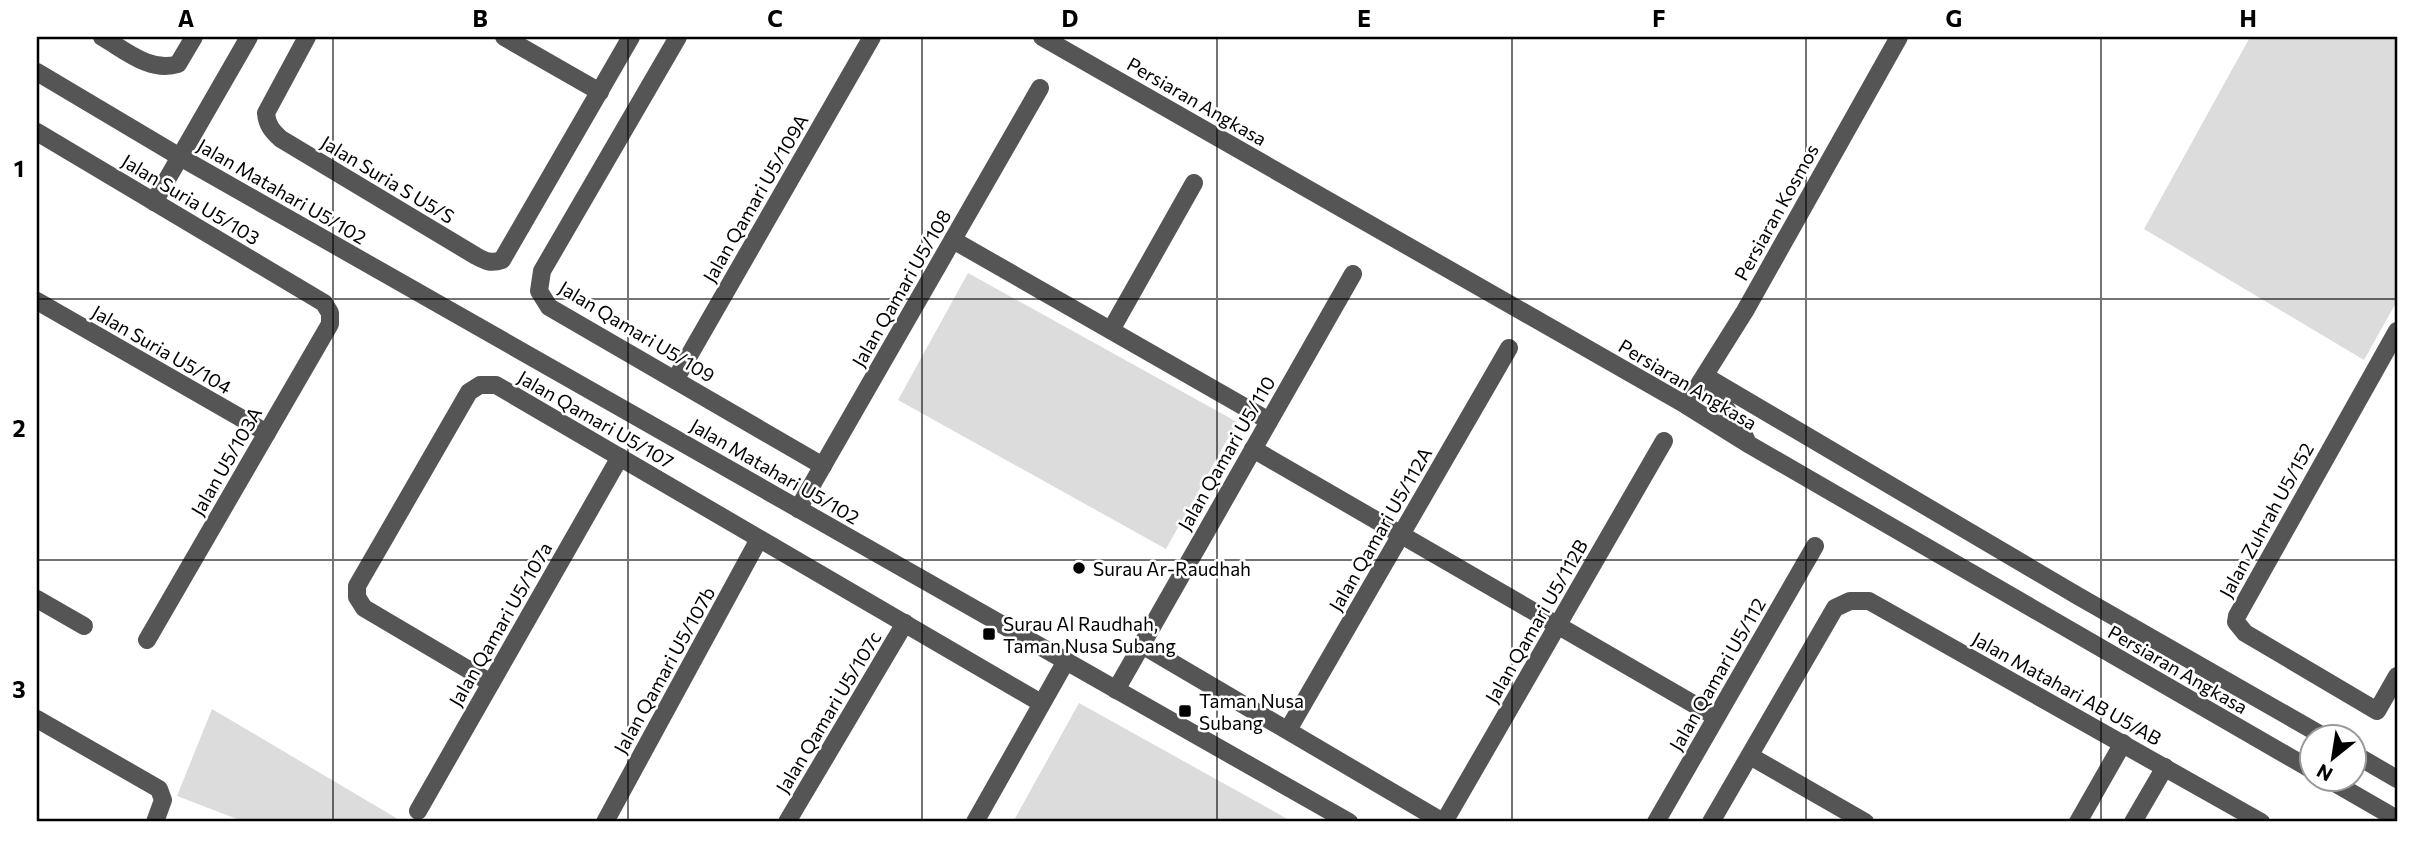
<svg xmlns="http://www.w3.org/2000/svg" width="2434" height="859" font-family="Commissioner,sans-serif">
<rect width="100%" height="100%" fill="#fff"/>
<g fill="#dcdcdc">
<path d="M2250,37H2397V301L2364,360L2144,229Z"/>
<path d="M968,273L1237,422L1166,549L898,400Z"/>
<path d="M1079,703L1293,822H1013Z"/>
<path d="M212,709L403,822H245L177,796Z"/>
</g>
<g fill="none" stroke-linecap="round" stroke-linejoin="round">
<g stroke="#555" stroke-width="18">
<path d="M102,37C125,50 150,73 178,64L194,37"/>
<path d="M307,37L266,113C267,125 272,131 281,139L476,256C485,261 491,264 502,260L631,37"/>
<path d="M504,37L600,92"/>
<path d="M678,37L542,271L539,291L549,307L823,466"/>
<path d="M1042,37L1686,405L1750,445L2312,770"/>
<path d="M37,72L180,157L1349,822"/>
<path d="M37,132L324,303L330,313V324L147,640"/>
<path d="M154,202L249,37"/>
<path d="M953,240L1269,421"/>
<path d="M37,301L267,433"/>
<path d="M1111,330L1194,183"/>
<path d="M2397,331L2237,616L2236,622L2245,633L2377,711L2397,676"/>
<path d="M1705,376L2078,596L2323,736"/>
<path d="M1706,378L1746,439"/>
<path d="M675,380L872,37"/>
<path d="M1686,405L1745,311L1899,37"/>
<path d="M1253,449L1716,717"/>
<path d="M798,509L1040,88"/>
<path d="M37,599L84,626"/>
<path d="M1142,645L1443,822"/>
<path d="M491,683L364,608L357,597V586L469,392L480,385H496L1041,703"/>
<path d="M1116,690L1353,274"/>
<path d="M37,719L159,789L163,800L155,822"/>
<path d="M1288,730L1509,348"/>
<path d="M2354,754L2397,779"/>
<path d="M1750,756L1865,822"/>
<path d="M2326,778L2397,819"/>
<path d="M418,811L620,457"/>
<path d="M605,822L759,539"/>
<path d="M787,822L905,623"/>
<path d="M975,822L1066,661"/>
<path d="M1444,822L1664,441"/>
<path d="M1656,822L1815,546"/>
<path d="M1711,822L1835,608L1850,601H1869L2261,822"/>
<path d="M2078,822L2123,743"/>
<path d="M2133,822L2165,767"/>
</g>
</g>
<path fill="none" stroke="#000" stroke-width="2" stroke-opacity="0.55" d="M333,37V822M628,37V822M922,37V822M1217,37V822M1512,37V822M1806,37V822M2101,37V822M37,299H2397M37,560H2397"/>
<g fill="#000" stroke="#fff" stroke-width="2.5">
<circle cx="1079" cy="568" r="7"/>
<rect x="982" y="627" width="14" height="14" rx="3.5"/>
<rect x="1178" y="704" width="14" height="14" rx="3.5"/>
</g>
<g text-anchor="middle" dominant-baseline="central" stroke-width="5" stroke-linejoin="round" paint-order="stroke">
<g font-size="19" fill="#000" stroke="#fff">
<text transform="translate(1197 101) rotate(30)">Persiaran Angkasa</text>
<text transform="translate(388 179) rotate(31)">Jalan Suria S U5/S</text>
<text transform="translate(282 191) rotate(30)">Jalan Matahari U5/102</text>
<text transform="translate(755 198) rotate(-60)">Jalan Qamari U5/109A</text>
<text transform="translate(191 199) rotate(31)">Jalan Suria U5/103</text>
<text transform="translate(1776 212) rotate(-61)">Persiaran Kosmos</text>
<text transform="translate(901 288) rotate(-60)">Jalan Qamari U5/108</text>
<text transform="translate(637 331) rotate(31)">Jalan Qamari U5/109</text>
<text transform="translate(162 349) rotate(30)">Jalan Suria U5/104</text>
<text transform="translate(1688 384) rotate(31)">Persiaran Angkasa</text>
<text transform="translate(596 419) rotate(30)">Jalan Qamari U5/107</text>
<text transform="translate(1226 453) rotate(-60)">Jalan Qamari U5/110</text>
<text transform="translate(226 461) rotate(-60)">Jalan U5/103A</text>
<text transform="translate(775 471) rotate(30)">Jalan Matahari U5/102</text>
<text transform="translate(2266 520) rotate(-61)">Jalan Zuhrah U5/152</text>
<text transform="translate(1380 529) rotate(-60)">Jalan Qamari U5/112A</text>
<text transform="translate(1536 621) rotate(-60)">Jalan Qamari U5/112B</text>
<text transform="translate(500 624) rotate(-60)">Jalan Qamari U5/107a</text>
<text transform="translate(2178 669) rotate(30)">Persiaran Angkasa</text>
<text transform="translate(664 670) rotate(-61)">Jalan Qamari U5/107b</text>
<text transform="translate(1717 674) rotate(-60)">Jalan Qamari U5/112</text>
<text transform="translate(2067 688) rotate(29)">Jalan Matahari AB U5/AB</text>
<text transform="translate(828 712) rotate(-59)">Jalan Qamari U5/107c</text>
</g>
<g font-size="19" fill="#000" stroke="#fff" text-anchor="start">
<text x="1093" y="568">Surau Ar-Raudhah</text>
<text x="1003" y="623">Surau Al Raudhah,<tspan x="1003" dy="22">Taman Nusa Subang</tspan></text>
<text x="1199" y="700">Taman Nusa<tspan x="1199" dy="22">Subang</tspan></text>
</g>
</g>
<rect width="2434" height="859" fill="none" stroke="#ffffff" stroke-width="77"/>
<g transform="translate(2333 758) rotate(210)"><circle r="33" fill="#ffffff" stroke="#999999" stroke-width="2"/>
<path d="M0-5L12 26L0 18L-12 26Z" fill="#000000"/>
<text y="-10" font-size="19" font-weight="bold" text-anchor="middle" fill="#000000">N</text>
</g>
<rect x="38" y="38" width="2358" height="782" fill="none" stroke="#000" stroke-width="2.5"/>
<g font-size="23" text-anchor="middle" font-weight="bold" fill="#000">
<text x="186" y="27">A</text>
<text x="480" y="27">B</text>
<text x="775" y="27">C</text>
<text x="1070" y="27">D</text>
<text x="1364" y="27">E</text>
<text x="1659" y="27">F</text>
<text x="1954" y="27">G</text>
<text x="2248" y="27">H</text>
<text x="19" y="177">1</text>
<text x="19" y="437">2</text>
<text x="19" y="698">3</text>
</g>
</svg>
